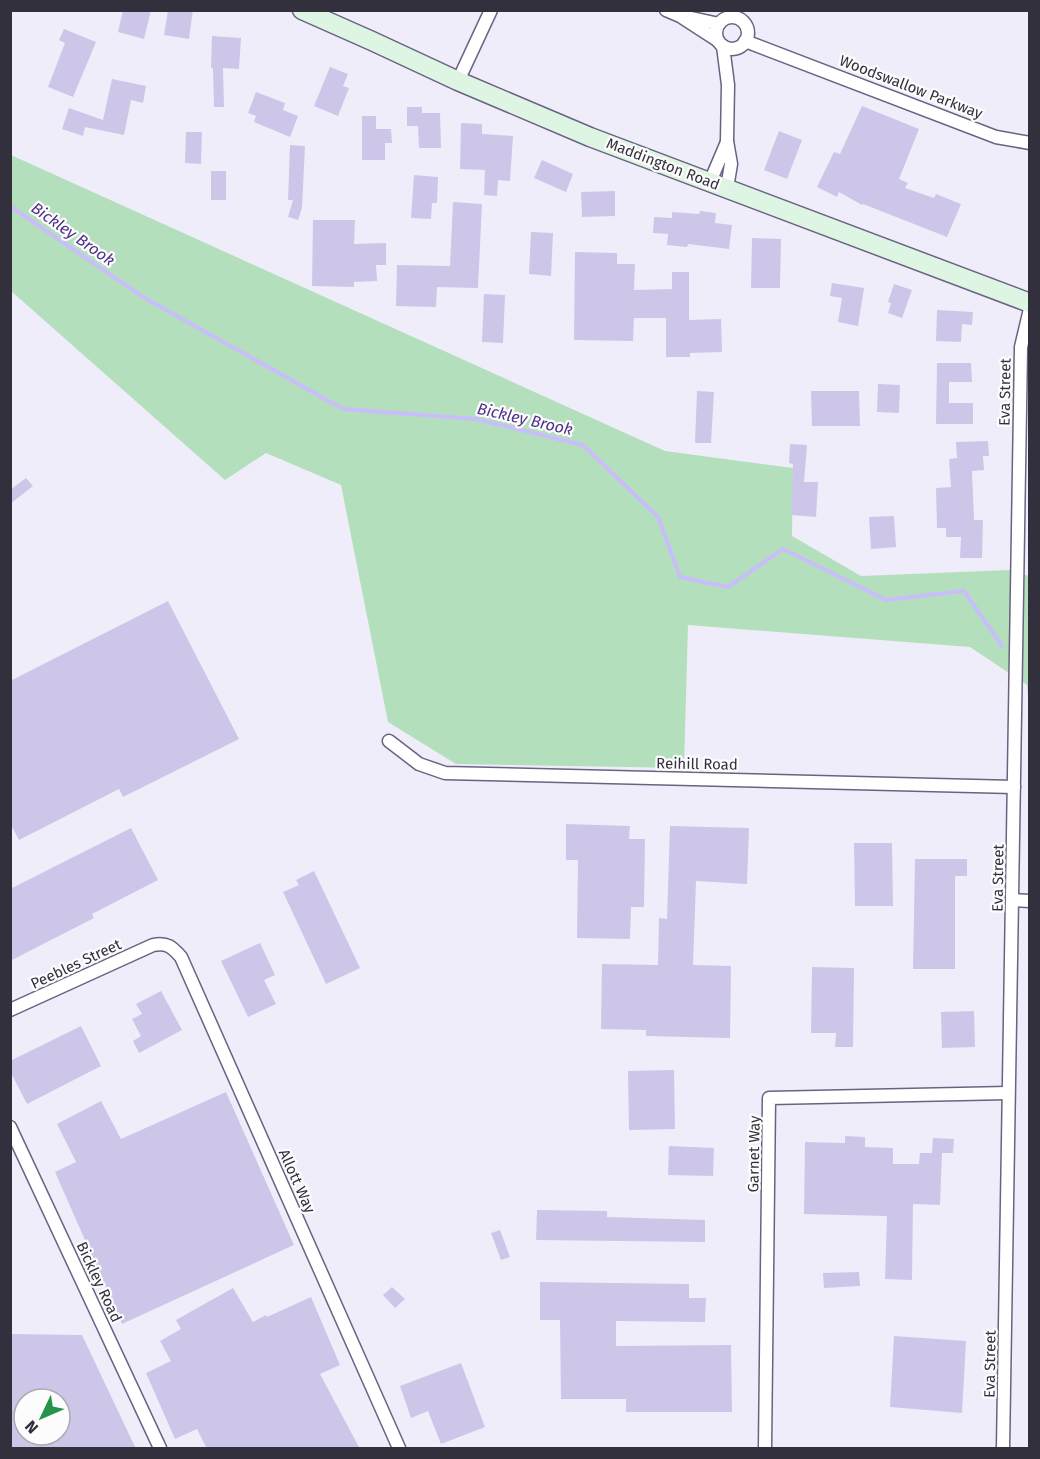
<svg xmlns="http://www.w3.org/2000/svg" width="1040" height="1459" font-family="'Fira Sans',sans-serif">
<rect width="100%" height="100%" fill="#f0edfb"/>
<path fill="#b4dfbc" d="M11,155L665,451L793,468L792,536L861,576L1010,570L1029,576V710L1027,685L970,647L688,625L684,768L456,764L388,722L341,485L266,453L225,480L11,291Z"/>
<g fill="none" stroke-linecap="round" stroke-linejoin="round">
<path stroke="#cabdfb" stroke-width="4" d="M10,206L143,297L343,409L476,419L583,445L658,517L680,577L728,587L783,549L886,600L964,591L1002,646"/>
</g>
<g fill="#cdc6e9" fill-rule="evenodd">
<path d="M123,10H151L144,39L118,32Z"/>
<path d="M168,10H193L189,39L164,35Z"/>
<path d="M64,29L96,42L73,97L48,87L65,43L59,40Z"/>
<path d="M212,36L241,38L239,69L223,68L224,107H214L213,68H211Z"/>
<path d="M330,67L348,74L343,86L349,88L338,116L314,106Z"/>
<path d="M112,79L146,86L143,103L131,100L124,135L85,127L83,136L62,129L69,108L103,120Z"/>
<path d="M256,92L285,103L283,110L298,116L290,137L254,122L256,116L248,113Z"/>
<path d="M862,106L919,129L899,179L908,183L905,188L934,198L936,194L961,204L947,237L863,204L862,205L839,192L837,197L817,187L834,152L840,154Z"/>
<path d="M407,107H422V113H440L441,148H419L418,126H407Z"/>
<path d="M362,116H376V129H391L392,143H385V160H362Z"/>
<path d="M461,123L482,124V134L513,136L510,181L498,180L497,196L484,195L485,170L460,169Z"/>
<path d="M779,131L802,140L787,179L764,170Z"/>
<path d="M186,132H202L201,164L185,163Z"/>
<path d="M290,145L305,146L302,208L298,220L288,217L293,200H288Z"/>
<path d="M542,160L573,174L566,192L534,178Z"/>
<rect x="211" y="171" width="15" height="29"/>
<path d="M414,175L438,177L437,203H432L431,219L411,218Z"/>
<path d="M615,191V216L582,217L581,192Z"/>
<path d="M453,202L482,204L478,288L437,287L436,307L396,306L397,265L450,266Z"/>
<path d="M700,211L716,213L715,223L732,225L729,249L688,244L687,247L667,245L668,234L653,233L654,217L672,218V212L699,214Z"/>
<path d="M313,220H355L354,244L386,243V265H376L377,281L354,282V287L312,286Z"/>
<path d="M531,232L553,233L551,276L529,274Z"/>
<path d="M752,238L781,239L780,288H751Z"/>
<path d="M575,252L617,253V264H635L634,290L672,289V272H689V320L721,319L722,352L690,353V357H666V318H634L633,341L574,340Z"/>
<path d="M832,283L864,288L858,326L838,322L842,298L830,296Z"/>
<path d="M894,284L912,290L902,318L888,313L891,303L888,302Z"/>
<path d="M484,294L505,295L503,343L482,342Z"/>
<path d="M937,310L973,312L972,325L962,324L961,342L936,341Z"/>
<path d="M937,363H971L972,382H949V403H973V424H936Z"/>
<path d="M878,384L900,385L899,413L877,412Z"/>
<path d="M697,391L714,392L711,443H695Z"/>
<path d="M811,391H859L860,426H812Z"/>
<path d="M988,441L989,456H983L984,470L972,471L974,520H983L982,558H960L961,537H946V528H937L936,488L951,487L949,459L957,458L956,442Z"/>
<path d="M790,444L807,445L804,482H818L816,517L791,515L793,464L789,463Z"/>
<path d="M26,478L33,486L10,504V490Z"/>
<path d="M894,516L896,547L871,549L869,517Z"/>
<path d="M168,601L239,739L123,797L119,789L19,840L10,823V681Z"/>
<path d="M566,824L630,826L629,839H645L644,907H631L630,939L577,938L578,860H566Z"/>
<path d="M670,826L749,828L747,884L696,881L693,965L731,966L730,1038L646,1036V1030L601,1029L602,964L658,965L659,918L667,919Z"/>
<path d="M131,828L158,880L92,914L94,918L10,961V889Z"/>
<path d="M854,843H892L893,906H855Z"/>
<path d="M915,859H967V876H955V969H913Z"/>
<path d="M314,871L360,968L326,984L283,892L299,885L296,880Z"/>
<path d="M260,943L275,975L264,980L276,1004L248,1017L221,961Z"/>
<path d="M812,967L854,968L853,1047H835L836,1033H811Z"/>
<path d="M161,991L182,1030L139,1053L133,1041L141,1036L132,1019L142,1014L136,1004Z"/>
<path d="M974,1011L975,1047L942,1048L941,1012Z"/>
<path d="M81,1026L101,1066L27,1104L10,1071V1061Z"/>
<path d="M674,1070L675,1129L629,1130L628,1071Z"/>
<path d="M226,1092L294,1245L122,1324L55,1172L76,1162L57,1124L101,1101L121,1139Z"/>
<path d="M845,1136L865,1137V1147L893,1148V1164H919L920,1153H932L933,1138L954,1139L953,1153H942L940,1205L913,1204L912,1280L885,1279L887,1216L804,1214L805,1142L845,1143Z"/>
<path d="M669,1146L714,1148L713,1176L668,1175Z"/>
<path d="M537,1210L607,1211V1217L705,1220V1242L536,1240Z"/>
<path d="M500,1230L510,1257L501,1260L491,1233Z"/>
<path d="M859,1272L860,1286L824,1288L823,1273Z"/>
<path d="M540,1282L689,1284V1298H706L705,1322L616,1321V1346L731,1345L732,1412H626V1399H561L560,1320H540Z"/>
<path d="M392,1287L405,1299L395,1308L383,1295Z"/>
<path d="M233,1288L253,1322L266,1315L267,1317L311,1297L340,1365L320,1374L360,1449H207L197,1429L175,1439L146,1373L171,1361L160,1341L181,1329L176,1320Z"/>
<path d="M10,1334L82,1335L136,1449H10ZM24,1399H60V1435H24Z"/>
<path d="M894,1336L966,1341L962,1413L890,1407Z"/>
<path d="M461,1363L485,1427L441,1444L428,1411L411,1418L400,1386Z"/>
</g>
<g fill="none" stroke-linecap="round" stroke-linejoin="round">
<defs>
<g id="minor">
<path d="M666,10L680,16L717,40"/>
<path d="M687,17L719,24"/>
<circle cx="732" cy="33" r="16"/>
<path d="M745,41L996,137L1030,143"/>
<path d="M723,46L728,85L727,141L731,164L727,188"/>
<path d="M458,81L491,10"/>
<path d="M710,182L727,142"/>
<path d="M389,741L419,764L445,773L1014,787"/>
<path d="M1013,900L1030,901"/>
<path d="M10,1010L153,945C167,942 172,947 181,957L399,1448"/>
<path d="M10,1127L160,1448"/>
<path d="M765,1448L769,1098L1008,1093"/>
<path d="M1003,1448L1021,347L1030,309"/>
</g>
<path id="secondary" d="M302,10L372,41L458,81L590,137L1030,303"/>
</defs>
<use href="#minor" stroke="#696381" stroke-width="15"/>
<use href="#secondary" stroke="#696381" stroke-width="21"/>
<use href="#minor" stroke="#fff" stroke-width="12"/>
<use href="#secondary" stroke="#ddf5e2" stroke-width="18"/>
</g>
<g text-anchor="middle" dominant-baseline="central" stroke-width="4.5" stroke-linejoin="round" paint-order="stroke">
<g font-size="15" fill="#32303d" stroke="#fcfcfc">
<text transform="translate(911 87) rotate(21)">Woodswallow Parkway</text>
<text transform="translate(663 164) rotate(21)">Maddington Road</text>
<text transform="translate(1005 392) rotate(-89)">Eva Street</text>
<text transform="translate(697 764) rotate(1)">Reihill Road</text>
<text transform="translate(998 878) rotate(-89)">Eva Street</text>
<text transform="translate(76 964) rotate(-25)">Peebles Street</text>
<text transform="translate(754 1154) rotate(-89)">Garnet Way</text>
<text transform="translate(297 1181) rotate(66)">Allott Way</text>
<text transform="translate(99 1282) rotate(65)">Bickley Road</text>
<text transform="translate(990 1364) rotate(-89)">Eva Street</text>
</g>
<g font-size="16" font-style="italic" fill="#4e3189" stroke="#fcfcfc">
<text transform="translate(73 234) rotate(35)">Bickley Brook</text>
<text transform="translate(525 419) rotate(13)">Bickley Brook</text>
</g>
</g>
<rect width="1040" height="1459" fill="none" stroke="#32303d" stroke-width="24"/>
<g transform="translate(42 1417) rotate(226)"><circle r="28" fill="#fcfcfc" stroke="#abaab0" stroke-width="1.5"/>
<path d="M0-4.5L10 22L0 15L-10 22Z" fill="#25934b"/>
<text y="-9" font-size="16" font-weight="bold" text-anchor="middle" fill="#32303d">N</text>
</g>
</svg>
